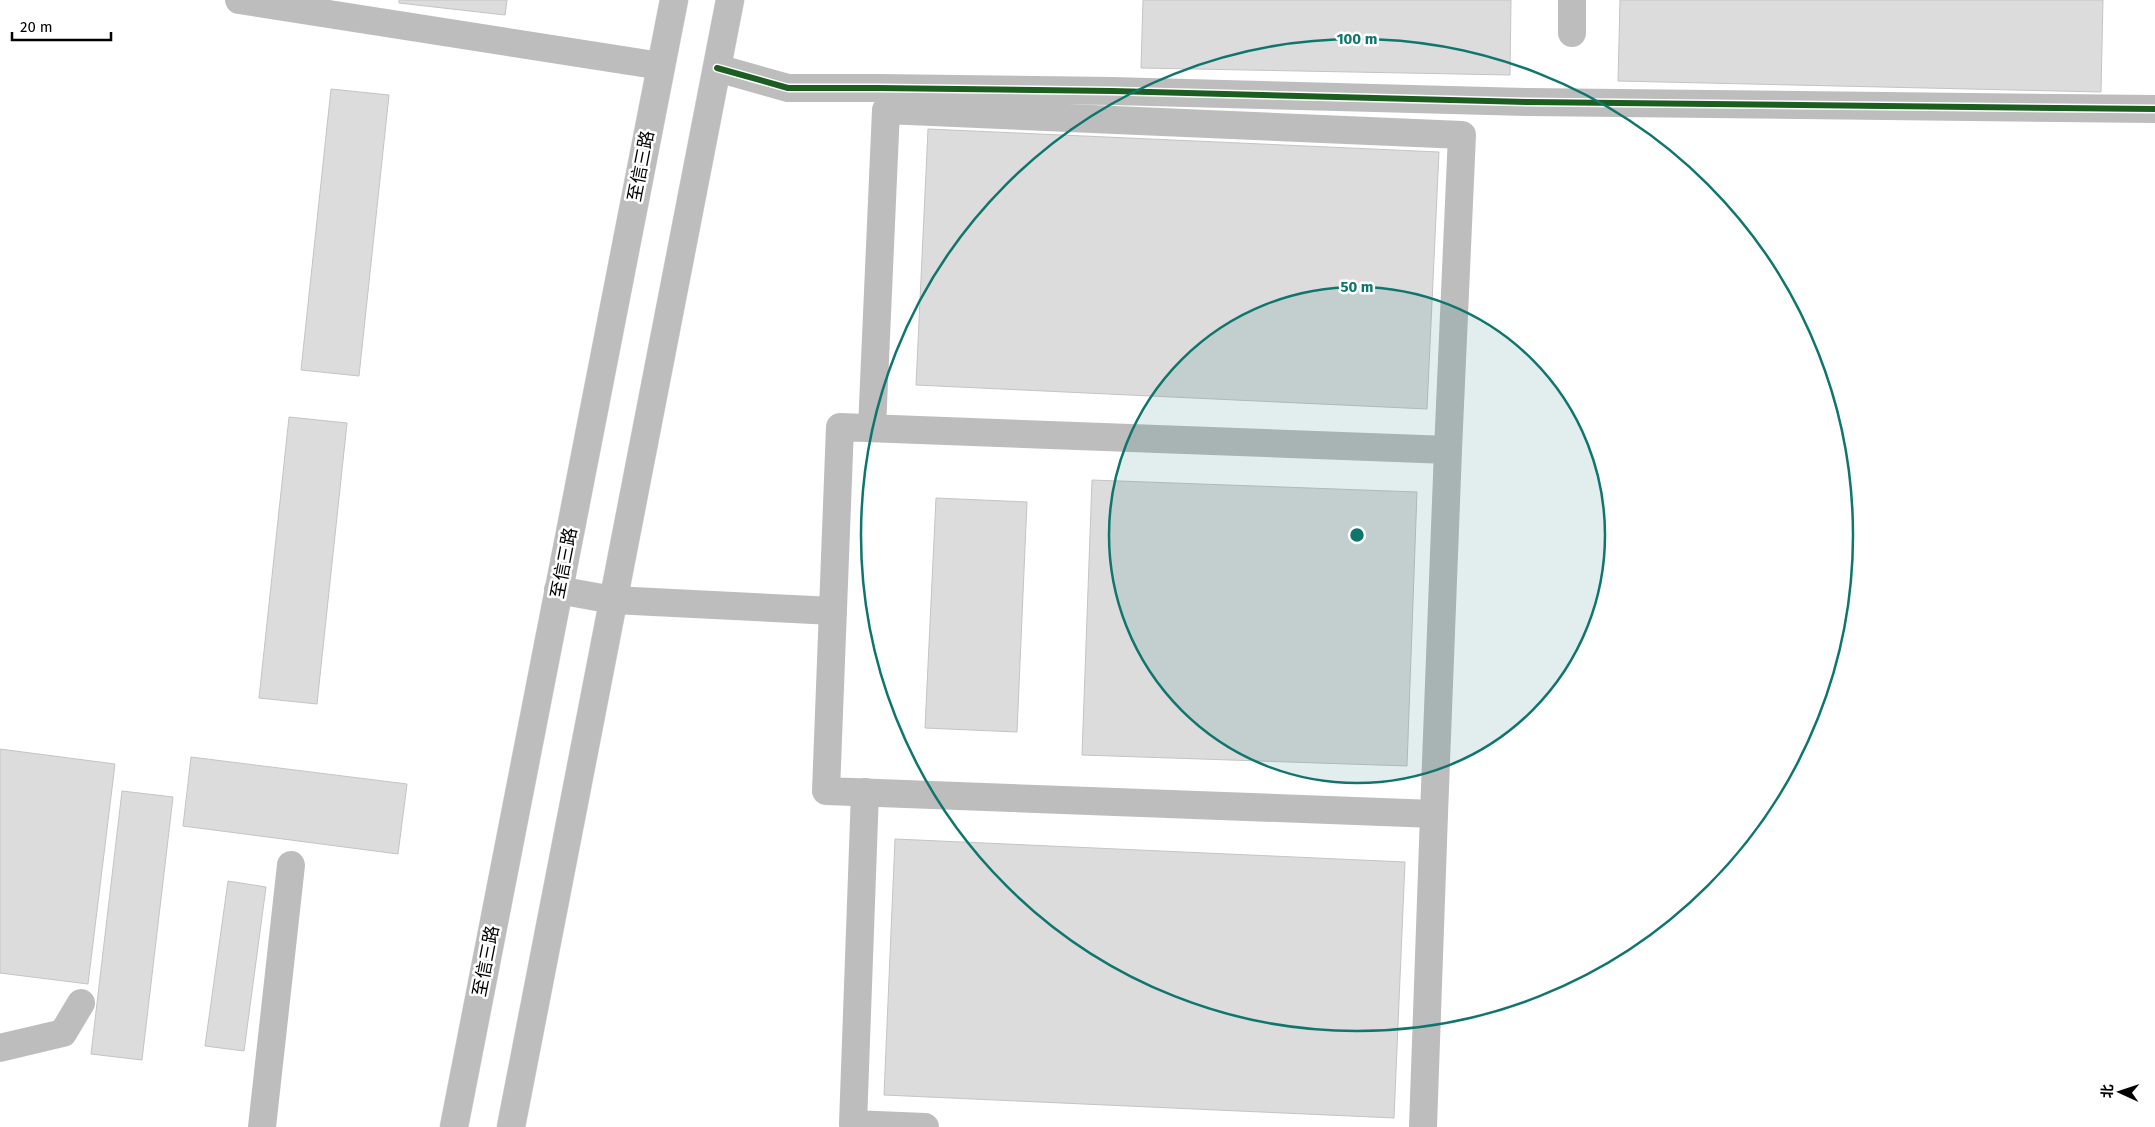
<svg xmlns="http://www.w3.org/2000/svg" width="2155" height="1127" font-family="'Fira Sans','Noto Sans SC',sans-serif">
<rect width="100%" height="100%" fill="#fff"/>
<g fill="#dcdcdc" stroke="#c4c4c4">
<path d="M399,0H507L505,15L399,3Z"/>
<path d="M1143,0H1511L1510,75L1141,68Z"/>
<path d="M1620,0H2103L2101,92L1618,81Z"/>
<path d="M331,89L389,95L359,376L301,370Z"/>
<path d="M928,129L1439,152L1427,409L916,385Z"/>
<path d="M289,417L347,423L317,704L259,698Z"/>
<path d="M1092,480L1417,492L1407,766L1082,755Z"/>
<path d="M936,498L1027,502L1017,732L925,728Z"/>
<path d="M0,749L115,764L88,984L0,973Z"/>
<path d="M191,757L407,784L398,854L183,826Z"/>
<path d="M122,791L173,797L142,1060L91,1054Z"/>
<path d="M895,839L1405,862L1394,1118L884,1095Z"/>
<path d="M228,881L266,887L244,1051L205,1046Z"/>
</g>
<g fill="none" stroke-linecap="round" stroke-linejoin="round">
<defs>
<g id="major">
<path d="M454,1127L674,0"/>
<path d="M511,1127L730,0"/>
</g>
</defs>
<use href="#major" stroke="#dbdbdb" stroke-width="29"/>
<g stroke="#bdbdbd" stroke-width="28">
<path d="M239,0L661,66"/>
<path d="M1572,33V0"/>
<path d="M717,68L788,88H878L1112,91L1527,102L2155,109"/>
<path d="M840,427L1448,450L1434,814L826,791Z"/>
<path d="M872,428L886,110L1462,135L1448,450"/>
<path d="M558,590L613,600L833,611"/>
<path d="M865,792L853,1124L925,1127"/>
<path d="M0,1048L63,1033L81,1003"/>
<path d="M262,1127L291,865"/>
<path d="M1423,1127L1434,814"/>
</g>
<use href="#major" stroke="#bdbdbd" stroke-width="28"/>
<defs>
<path id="cycleway" d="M717,68L788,88H878L1112,91L1527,102L2155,109"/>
</defs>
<use href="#cycleway" stroke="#fff" stroke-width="9"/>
<use href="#cycleway" stroke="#1b5e20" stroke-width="6"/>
</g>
<circle cx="1357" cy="535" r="248" fill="#0f766e" fill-opacity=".12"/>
<g fill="none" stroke="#0f766e" stroke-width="2.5">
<circle cx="1357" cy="535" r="248"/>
<circle cx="1357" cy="535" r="496"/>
</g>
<g text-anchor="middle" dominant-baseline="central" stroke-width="5" stroke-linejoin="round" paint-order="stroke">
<g font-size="18" fill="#000" stroke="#fff">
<text transform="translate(641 166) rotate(-79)">至信三路</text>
<text transform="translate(564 563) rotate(-79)">至信三路</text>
<text transform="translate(486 961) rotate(-79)">至信三路</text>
</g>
</g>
<circle cx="1357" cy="535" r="8" fill="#0f766e" stroke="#fff" stroke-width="2.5"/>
<g font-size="15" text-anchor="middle" font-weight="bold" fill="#0f766e" stroke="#fff" stroke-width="5" stroke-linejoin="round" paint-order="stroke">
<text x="1357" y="44">100 m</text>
<text x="1357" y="292">50 m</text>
</g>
<g transform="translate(2120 1092) rotate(273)" stroke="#ffffff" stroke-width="4" paint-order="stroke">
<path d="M0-4L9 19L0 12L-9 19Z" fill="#000000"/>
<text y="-8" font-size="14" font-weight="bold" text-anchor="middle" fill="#000000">北</text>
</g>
<path d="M12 32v8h99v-8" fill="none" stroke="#000000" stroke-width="2.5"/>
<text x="20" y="32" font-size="15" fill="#000000" stroke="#ffffff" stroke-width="4" paint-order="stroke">20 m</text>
</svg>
